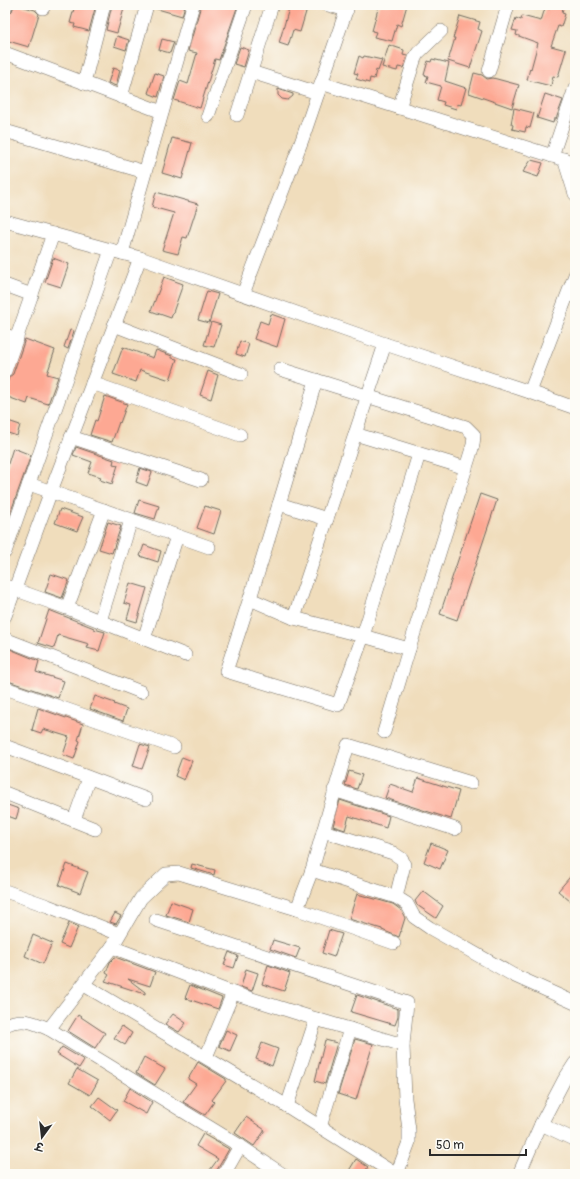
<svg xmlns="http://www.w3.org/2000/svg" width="580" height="1179" font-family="Pangolin,'Playpen Sans Deva',sans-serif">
<rect width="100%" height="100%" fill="#fdfcf7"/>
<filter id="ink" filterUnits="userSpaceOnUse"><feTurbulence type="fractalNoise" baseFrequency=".025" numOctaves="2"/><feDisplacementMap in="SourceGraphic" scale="8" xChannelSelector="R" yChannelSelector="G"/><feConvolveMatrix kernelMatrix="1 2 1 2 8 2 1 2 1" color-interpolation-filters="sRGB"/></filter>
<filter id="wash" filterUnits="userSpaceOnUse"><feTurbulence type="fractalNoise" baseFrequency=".012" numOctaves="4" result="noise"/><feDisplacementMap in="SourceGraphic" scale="16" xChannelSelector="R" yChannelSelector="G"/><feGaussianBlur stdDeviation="0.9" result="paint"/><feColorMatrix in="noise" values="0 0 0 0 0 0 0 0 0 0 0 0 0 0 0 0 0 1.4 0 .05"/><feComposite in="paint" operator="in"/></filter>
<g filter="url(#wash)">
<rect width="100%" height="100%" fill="#f0ddbc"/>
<g id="blocks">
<g fill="#fda893">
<path d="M14,5H18L35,10L39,14L29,47L5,40V21L7,15L12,11Z"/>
<path d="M75,5H96L89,31L74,27L75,24L70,23Z"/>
<path d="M112,5H125L117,33L106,30Z"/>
<path d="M155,5H185L182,16L154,8Z"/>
<path d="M201,5H238L219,60L215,59L200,108L174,100L180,81L188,84L197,53L188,51Z"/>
<path d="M290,5H308L300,32L293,30L288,46L279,43Z"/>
<path d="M379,5H407L401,26L397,24L392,41L374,37L376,32L372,31Z"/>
<path d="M551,5L563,8L562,13L565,14L561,27L558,26L551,46L566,50L558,77L553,76L551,86L527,80L530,68L531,69L538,43L516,35L517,31L512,30L516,18L521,20L522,16L541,21L545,8L550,9Z"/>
<path d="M460,16L480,22L478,29L482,31L470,68L448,61L455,38H453Z"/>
<path d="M117,36L129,40L126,50L114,46Z"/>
<path d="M162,39L174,42L170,53L159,50Z"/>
<path d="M389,45L404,50L403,55L407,56L403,68L398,67L397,71L382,67Z"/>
<path d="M240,47L249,50L244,67L234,64Z"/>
<path d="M359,56L363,58L364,56L382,60L378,71L376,70L374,79L370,78L369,83L356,79L358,74L354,73Z"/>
<path d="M432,59L449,63L445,81L466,88L461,105L457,104L456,109L443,105L444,102L437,100L441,86L426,82L428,76L424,75L428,61L431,62Z"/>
<path d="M113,68L120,70L116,86L108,83Z"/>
<path d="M155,73L164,76L158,97L148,93Z"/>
<path d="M474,73L482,75L487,79L493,78L519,85L512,108L469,93Z"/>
<path d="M278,89L293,94V96L288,100L282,99L278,95Z"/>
<path d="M545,94L563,100L556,119H554L553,123L537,118Z"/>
<path d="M514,108L534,113L530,128L526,127L525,132L512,129L513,125L511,124Z"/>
<path d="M172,138L192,143L182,179L162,173Z"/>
<path d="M531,160L543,163L538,177L523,172Z"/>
<path d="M156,192L198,204L187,238L183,237L178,254L162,250L174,213L152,207Z"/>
<path d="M53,258L69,264L61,287L45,282Z"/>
<path d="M164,277L183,284L171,318L151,311Z"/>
<path d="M207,291L218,294L209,323L198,320Z"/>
<path d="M271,314L285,319L277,347L254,339L260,321L268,324Z"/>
<path d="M211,322L221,325L214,347L204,345Z"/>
<path d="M70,330L74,331L68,349L64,347Z"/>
<path d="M25,339L55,350L47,374L58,377L48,404L29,398L27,404L5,396V390L9,377L13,374Z"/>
<path d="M240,341L249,344L245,357L236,354Z"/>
<path d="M123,347L153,358L156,350L172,356V358L177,359L170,380L140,370L136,382L113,374Z"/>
<path d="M208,371L218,375L211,399L200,395Z"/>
<path d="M105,396L127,404L120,423L119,422L112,442L90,435L95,420L97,421Z"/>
<path d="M5,420L20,425L17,436L5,432Z"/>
<path d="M76,447L114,460L113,464L118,465L112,484L100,480L101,477L88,473L92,462L73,455Z"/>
<path d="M13,448L31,455L5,528V473Z"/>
<path d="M140,468L152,472L147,486L136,482Z"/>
<path d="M480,494L497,500L457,620L440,614Z"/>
<path d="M139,500L159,506L155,519L135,513Z"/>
<path d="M205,506L221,511L214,534L197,528Z"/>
<path d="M60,509L83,517L77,531L55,523Z"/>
<path d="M108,522L121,526L112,553L99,549Z"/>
<path d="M144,545L161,551L158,562L140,556Z"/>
<path d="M51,574L69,580L62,598L45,592Z"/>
<path d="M130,583L147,588L137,622L127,619L131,605L124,603Z"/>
<path d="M49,610L94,628V629L105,632L99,651L87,648L89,644L58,635L54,648L38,643Z"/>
<path d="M10,649L39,661L36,672L64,681L58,698L5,680V663Z"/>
<path d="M95,696L115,703L114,704L127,709L123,721L90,709Z"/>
<path d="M38,708L83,724L78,740L80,741L74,759L63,755L69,737L43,729L41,733L32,730Z"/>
<path d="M140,744L150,747L142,769L133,766Z"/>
<path d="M182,757L192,761L184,780L175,776Z"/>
<path d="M349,771L362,775L357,789L345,785Z"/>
<path d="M418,778L459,791L451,819L385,798L390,784L413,792Z"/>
<path d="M340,800L389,816L386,828L349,816L345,830L333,826Z"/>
<path d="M5,804L19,809L16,819L5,815Z"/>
<path d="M431,843L448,850L440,869L424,862Z"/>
<path d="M67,864L88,872L80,893L59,885Z"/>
<path d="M192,864L215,870L214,875L191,868Z"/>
<path d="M575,871V895L570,901L558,891Z"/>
<path d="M423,891L443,906L436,918L417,905L415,901Z"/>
<path d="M357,894L393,904L401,910L405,918L399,937L382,930V929L349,919Z"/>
<path d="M171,901L193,909L189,922L166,915Z"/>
<path d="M115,913L121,916L116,924L110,922Z"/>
<path d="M69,923L78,927L69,948L60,944Z"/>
<path d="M329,930L342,934L334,957L322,953Z"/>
<path d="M33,935L52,943L43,964L25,956Z"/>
<path d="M273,940L300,948L296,958L270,949Z"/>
<path d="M229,952L238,956L234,968L224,965Z"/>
<path d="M115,957L155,972L150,986L128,979L145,992V994L105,981L109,975L106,973L110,962Z"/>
<path d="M268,965L290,973L284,991L262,984Z"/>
<path d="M246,969L258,973L252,991L241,987Z"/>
<path d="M190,985L222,998L218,1009L185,998Z"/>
<path d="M357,995L398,1009V1017L395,1025L351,1012Z"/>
<path d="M173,1014L186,1023L179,1032L165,1024Z"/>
<path d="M78,1015L105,1033L95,1048L68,1031Z"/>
<path d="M122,1026L132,1033L125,1045L114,1038Z"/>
<path d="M226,1030L237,1035L230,1051L219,1046Z"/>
<path d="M355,1039L373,1044L356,1100L338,1094Z"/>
<path d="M325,1040L337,1043L325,1084L315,1081Z"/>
<path d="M262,1043L278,1049L272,1066L256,1059Z"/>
<path d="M62,1047L84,1060L79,1068L57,1054Z"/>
<path d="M144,1057L165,1069L155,1085L136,1073Z"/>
<path d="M198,1062L226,1079V1081L212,1100L214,1102L205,1115L183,1102L196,1084L188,1079Z"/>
<path d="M77,1069L98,1081L90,1095L69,1083Z"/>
<path d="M130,1088L152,1102L146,1114L123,1101Z"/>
<path d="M99,1097L117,1110L110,1120L92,1106Z"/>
<path d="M246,1117L265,1130L254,1146L235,1133Z"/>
<path d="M203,1134L229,1149L217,1170L216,1174H207L218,1159L196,1146Z"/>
<path d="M356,1159L368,1167L363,1174H347Z"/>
</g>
</g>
</g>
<g filter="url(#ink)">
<use href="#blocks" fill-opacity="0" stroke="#70695e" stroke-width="1"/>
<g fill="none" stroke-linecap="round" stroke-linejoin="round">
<defs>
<g id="minor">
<path d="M328,5L347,10"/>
<path d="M5,7L6,5"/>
<path d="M43,8L44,5"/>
<path d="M5,53L162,112"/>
<path d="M489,71L508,5"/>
<path d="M251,72L318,93"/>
<path d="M84,83L104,5"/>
<path d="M321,83L575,163"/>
<path d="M121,97L147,5"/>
<path d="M399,108L415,58L418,53L441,31"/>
<path d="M237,115L272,5"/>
<path d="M208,116L246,5"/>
<path d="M5,131L145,172"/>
<path d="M552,156L575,88"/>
<path d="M564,159L575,194"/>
<path d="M5,221L140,258L385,344L530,392L575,408"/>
<path d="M122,253L193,5"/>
<path d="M5,285L32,295"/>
<path d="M243,294L302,140L348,5"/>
<path d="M114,325L241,374"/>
<path d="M5,335L17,339"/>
<path d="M280,369L466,427L474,435L473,445L469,458L409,649L384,732"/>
<path d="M5,371L53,234"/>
<path d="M316,380C287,478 259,575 226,671L338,705L363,636L419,454"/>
<path d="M92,383L240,435"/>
<path d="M530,392L575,275"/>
<path d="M355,434L466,468"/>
<path d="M71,437L201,480"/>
<path d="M29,484L209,547"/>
<path d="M279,504L327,519"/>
<path d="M5,552L111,250"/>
<path d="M5,586L67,608L185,655"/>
<path d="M250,599L294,618L363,636L409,649"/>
<path d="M67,608L104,510"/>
<path d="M5,616L51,491L140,258"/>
<path d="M294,618L385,344"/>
<path d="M100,621L131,520"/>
<path d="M5,639L141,692"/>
<path d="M144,639L177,536"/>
<path d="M5,688L174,747"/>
<path d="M5,746L146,799"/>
<path d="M334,790L455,829"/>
<path d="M5,793L95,829"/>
<path d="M74,820L89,778"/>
<path d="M323,831L393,853L402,859L404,865L396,897"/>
<path d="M312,870L396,897L407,904L414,917L430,928L513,975L575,1003"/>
<path d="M5,891L48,906L119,934"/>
<path d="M297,909L312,870L348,745L471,783"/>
<path d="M156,920L407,1003L403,1045L405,1099L409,1130V1142L397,1174"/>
<path d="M112,947L141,898L166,874L179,873L297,909L394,943"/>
<path d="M84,985L287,1106L395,1174"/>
<path d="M5,1025C22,1017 33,1022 49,1029L240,1146L282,1174"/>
<path d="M49,1029L112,947L233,993L316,1019L403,1045"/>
<path d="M206,1057L233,993"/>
<path d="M287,1106L316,1019"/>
<path d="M541,1124L575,1140"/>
<path d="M320,1127L350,1029"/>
<path d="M224,1174L240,1146"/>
<path d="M519,1174L541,1124L564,1080L575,1063"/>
</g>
</defs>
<use href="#minor" stroke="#70695e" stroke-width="14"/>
<use href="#minor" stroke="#fff" stroke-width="13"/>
</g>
</g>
<rect width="580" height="1179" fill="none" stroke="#fdfcf7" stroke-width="20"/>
<g transform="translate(42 1137) rotate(195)" stroke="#fdfcf7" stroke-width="3" paint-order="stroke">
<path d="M0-3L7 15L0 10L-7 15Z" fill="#2b2b2b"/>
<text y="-6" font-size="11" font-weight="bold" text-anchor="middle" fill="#2b2b2b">उ</text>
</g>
<path d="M430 1149v6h96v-6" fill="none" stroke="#2b2b2b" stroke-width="2"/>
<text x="436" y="1149" font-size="12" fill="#2b2b2b" stroke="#fdfcf7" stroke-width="3" paint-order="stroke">50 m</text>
</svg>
